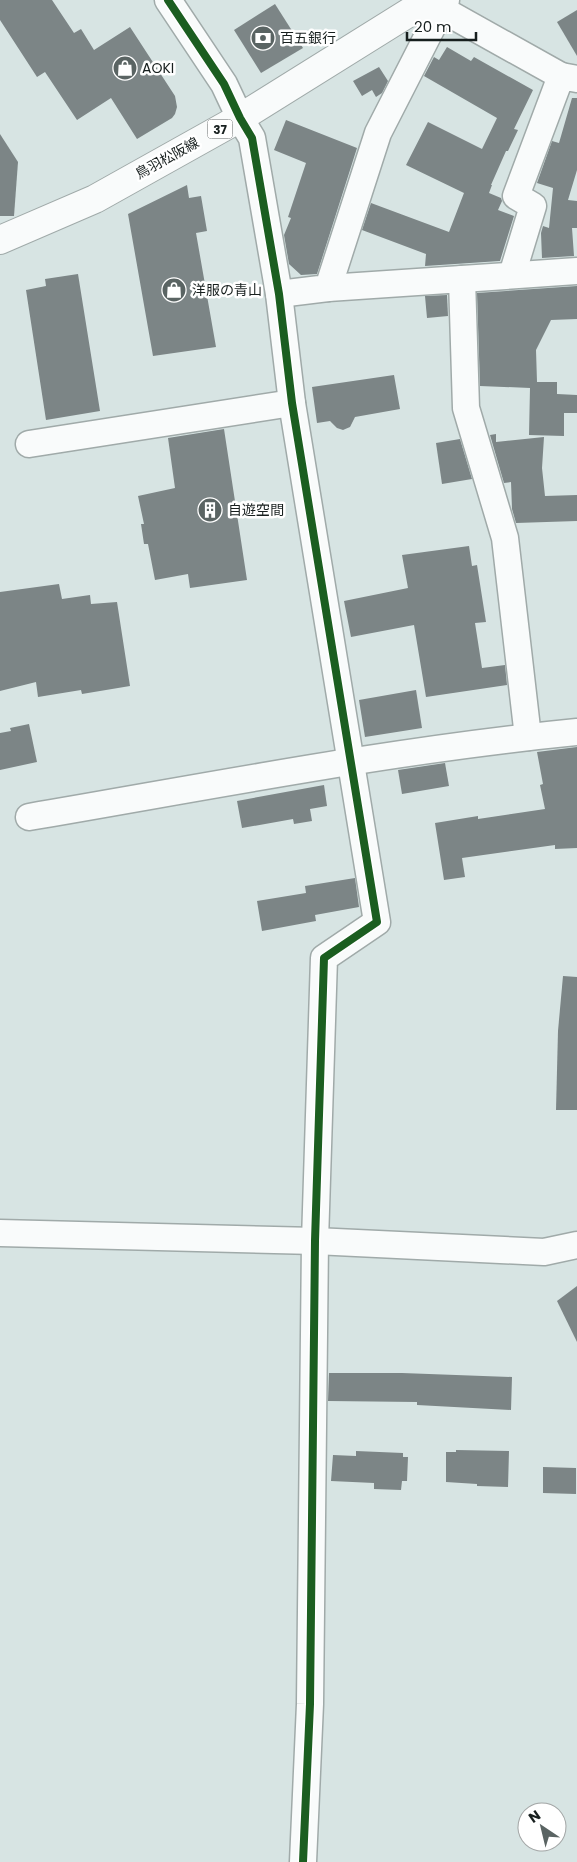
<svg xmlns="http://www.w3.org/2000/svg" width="577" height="1862" font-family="Poppins,'Noto Sans JP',sans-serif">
<rect width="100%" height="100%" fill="#d7e4e3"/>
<g fill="#7c8586">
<path d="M0,0H52L74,33L81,29L94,50L130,27L175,96L177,107L175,114L172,118L137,139L111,98L77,120L45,72L37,77L0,20Z"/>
<path d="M275,4L303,48L261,73L234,30Z"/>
<path d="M577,10V56L557,22Z"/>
<path d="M447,47L471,61L474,57L533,90L514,129L518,130L508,151H506L491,185H492L489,193L501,198L502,201L498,210L514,216L500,261L425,266L426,254L362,230L371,203L449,232L464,193L406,165L428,122L482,149L497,118L424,76L434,57L439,60Z"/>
<path d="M379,67L388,81L382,93L376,97L372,90L362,96L353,81Z"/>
<path d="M572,98H577V170L568,200L577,201V228H572L574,256L542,258L541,233L543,226L549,228L553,188L537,183L552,141L559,143Z"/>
<path d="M286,120L357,148L317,274L301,275L289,264L284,235L291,218L288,217L306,163L274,150Z"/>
<path d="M0,134L18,162L14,216H0Z"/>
<path d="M187,185L189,198L201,196L207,231L196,233L216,347L153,356L128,214Z"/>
<path d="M78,274L100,411L46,420L26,290L46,286L45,279Z"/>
<path d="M577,286V319L551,320L536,350L537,382H557V394L577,395V413H564V436L529,435L530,388L480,386L477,293Z"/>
<path d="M447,295L448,316L427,318L425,296Z"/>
<path d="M394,375L400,409L355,417L350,427L343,430L337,428L330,421L317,423L312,387Z"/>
<path d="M224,429L247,580L190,588L188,574L155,580L148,544H144L141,524H144L138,496L175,488L168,438Z"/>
<path d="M496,434V442L544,437L542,468L545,496L577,495V521L516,523L512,509L511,482L504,483L490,435Z"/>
<path d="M460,439L472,479L442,484L436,443Z"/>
<path d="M469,546L472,566L477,565L486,622L475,623L482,668L505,665L507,685L426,697L414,625L351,637L344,601L408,588L402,555Z"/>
<path d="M59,584L62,599L90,595L91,604L117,602L130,686L82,694L81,690L38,697L36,682L0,691V592Z"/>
<path d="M416,690L422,728L365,737L359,700Z"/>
<path d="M29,724L37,762L0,770V733L11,731L10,728Z"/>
<path d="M577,747V848L555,849V845L462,858L465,877L444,880L435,823L478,816V819L545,809L540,785L543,784L537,752Z"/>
<path d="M445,763L449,786L402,794L398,770Z"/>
<path d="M324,785L327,806L310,809L312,821L294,824L293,819L242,828L237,801Z"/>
<path d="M355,878L359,907L315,915L316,921L262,931L257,901L306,893L305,886Z"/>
<path d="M563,976L577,977V1110H556L558,1031Z"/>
<path d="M577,1286V1342L557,1301Z"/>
<path d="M329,1373H402L512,1377L511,1410L417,1405V1402L328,1401Z"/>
<path d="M456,1450L509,1451L508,1487L477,1486V1484L446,1482V1452H456Z"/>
<path d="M356,1451L403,1453V1457H408L407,1481H402L401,1490L374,1489V1483L331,1481L333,1455L356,1456Z"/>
<path d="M543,1467L576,1468V1494L543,1493Z"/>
</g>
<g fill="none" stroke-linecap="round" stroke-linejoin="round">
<defs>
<g id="minor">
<path d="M168,0L224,84L240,118L252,138L279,294L292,403L377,922L324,958L315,1241L310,1704L303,1862"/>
<path d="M441,9L561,76"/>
<path d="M512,275L533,206L516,196L561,76L577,79"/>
<path d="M462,279L577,271"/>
<path d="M328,288L462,279L466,408L505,538L528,737"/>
<path d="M279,294L328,288L378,133L446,0"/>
<path d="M29,444L292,403"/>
<path d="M29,817C211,786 393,750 577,732"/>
<path d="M0,1233L315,1241L544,1252L577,1245"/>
</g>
<path id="primary" d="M0,240L95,199L240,118L429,0"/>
</defs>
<use href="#minor" stroke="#a0aaa9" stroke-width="29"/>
<use href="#primary" stroke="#a0aaa9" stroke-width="30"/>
<use href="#minor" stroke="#f9fbfb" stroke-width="26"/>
<use href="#primary" stroke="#f9fbfb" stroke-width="28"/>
<defs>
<path id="cycleway" d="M168,0L224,84L240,118L252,138L279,294L292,403L377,922L324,958L315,1241L310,1704L303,1862"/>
</defs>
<use href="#cycleway" stroke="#fff" stroke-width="11"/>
<use href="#cycleway" stroke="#1b5e20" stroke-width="8"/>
</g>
<defs>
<symbol id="bank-disc" viewBox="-11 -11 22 22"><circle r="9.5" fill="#5a6463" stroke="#fff"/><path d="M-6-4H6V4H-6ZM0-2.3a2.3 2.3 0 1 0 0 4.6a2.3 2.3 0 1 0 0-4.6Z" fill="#fff"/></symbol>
<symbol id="shop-disc" viewBox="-11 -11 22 22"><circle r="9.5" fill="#5a6463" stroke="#fff"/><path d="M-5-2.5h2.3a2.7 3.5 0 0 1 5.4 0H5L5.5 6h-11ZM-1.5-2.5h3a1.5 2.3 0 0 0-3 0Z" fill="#fff"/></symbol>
<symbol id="building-disc" viewBox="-11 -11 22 22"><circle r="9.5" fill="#5a6463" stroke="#fff"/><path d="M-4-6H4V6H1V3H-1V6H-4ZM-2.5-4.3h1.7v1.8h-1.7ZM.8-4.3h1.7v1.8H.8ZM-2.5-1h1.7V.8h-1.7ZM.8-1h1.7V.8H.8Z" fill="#fff"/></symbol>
</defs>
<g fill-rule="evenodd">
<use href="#bank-disc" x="249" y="24" width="28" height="28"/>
<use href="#shop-disc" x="111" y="54" width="28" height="28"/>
<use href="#shop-disc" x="160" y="276" width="28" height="28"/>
<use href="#building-disc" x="196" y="496" width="28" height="28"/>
</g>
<g text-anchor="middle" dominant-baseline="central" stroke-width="5" stroke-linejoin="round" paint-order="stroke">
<rect fill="#fff" stroke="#5d6262" stroke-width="1" x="207.5" y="119.5" width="25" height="19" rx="4"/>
<g font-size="12" font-weight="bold" fill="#171f1e">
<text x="220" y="129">37</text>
</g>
<g font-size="14" fill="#171f1e" stroke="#fff" text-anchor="start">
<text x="280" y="38">百五銀行</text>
<text x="142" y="68">AOKI</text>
<text x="192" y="290">洋服の青山</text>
<text x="228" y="510">自遊空間</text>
</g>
<g font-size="14" fill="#171f1e" stroke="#fff">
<text transform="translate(167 158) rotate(-29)">鳥羽松阪線</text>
</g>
</g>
<g transform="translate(542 1827) rotate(325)"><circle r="24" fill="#ffffff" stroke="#a2a5a5"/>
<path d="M0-4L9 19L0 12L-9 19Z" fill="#5a6463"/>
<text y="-8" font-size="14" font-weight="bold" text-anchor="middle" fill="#171f1e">N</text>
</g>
<path d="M407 32v8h69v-8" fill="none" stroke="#171f1e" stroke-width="2.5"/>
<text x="414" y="32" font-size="15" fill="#171f1e" stroke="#ffffff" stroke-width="4" paint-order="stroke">20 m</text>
</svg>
